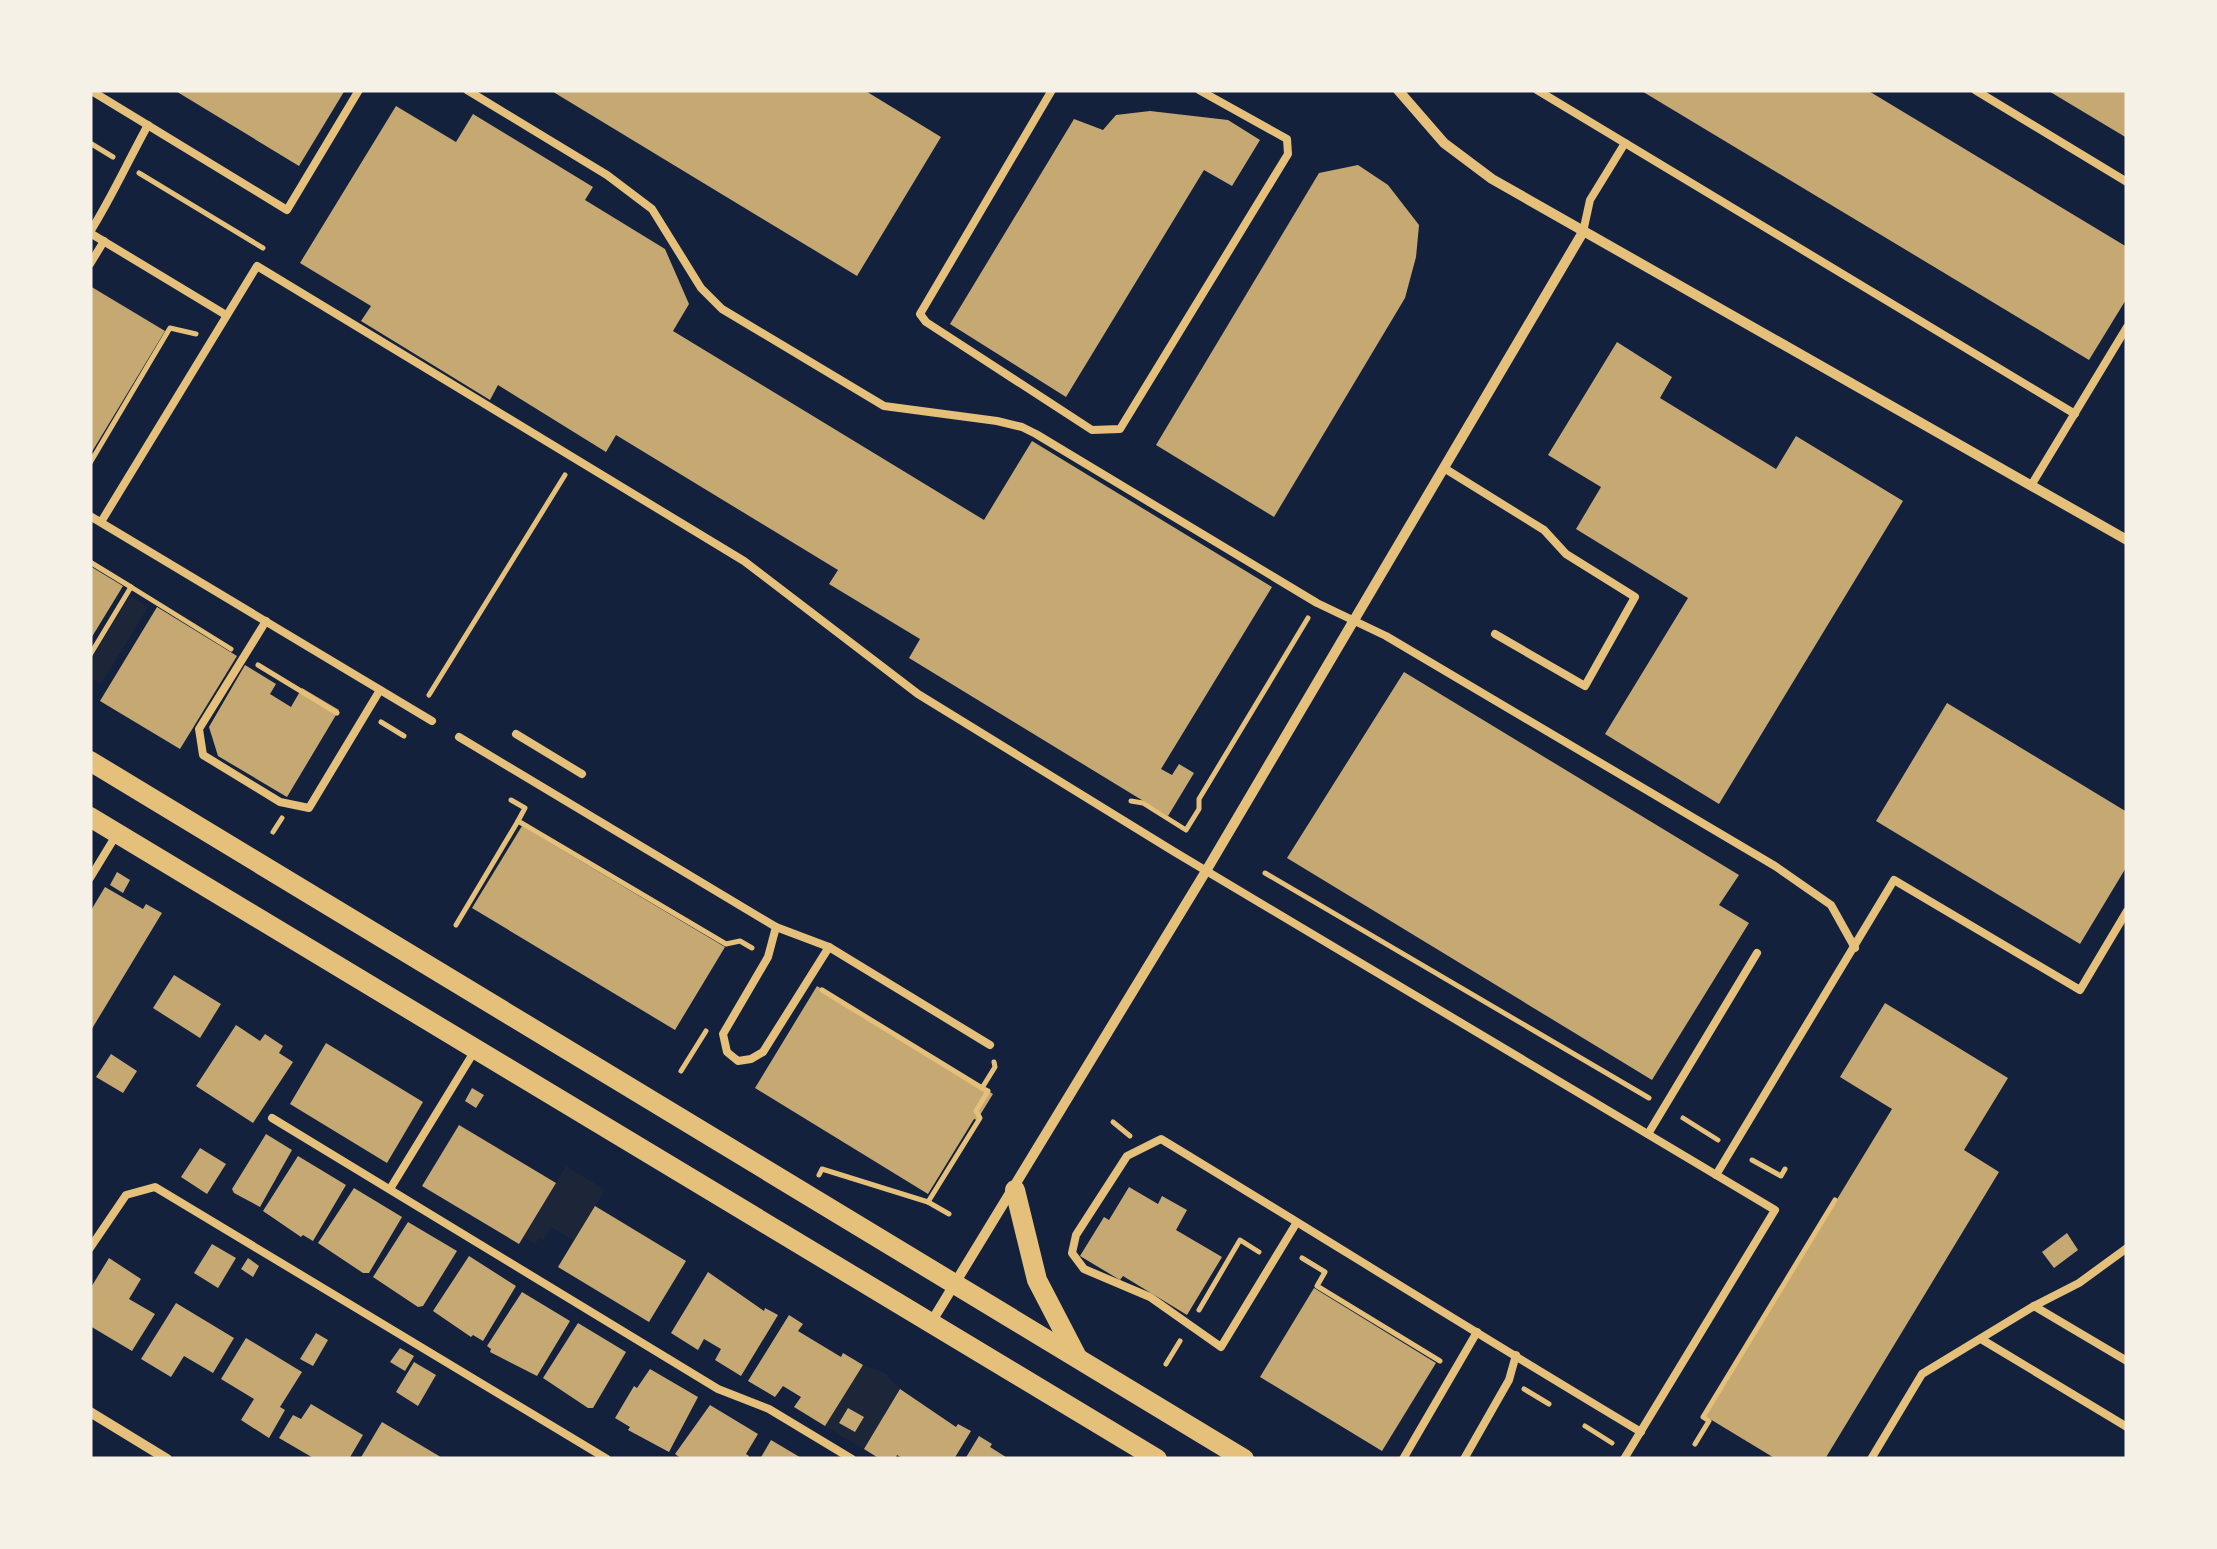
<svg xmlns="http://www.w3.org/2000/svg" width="2217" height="1549" font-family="'Titillium Web',sans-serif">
<rect width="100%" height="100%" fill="#14213d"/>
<g fill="#1d2539">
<path d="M130,596L148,607L101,684L90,677V661Z"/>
<path d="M566,1166L605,1190L574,1241L551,1227L543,1240L539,1238L535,1244L524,1237Z"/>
<path d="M863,1365L885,1373L900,1389L864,1449L825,1426Z"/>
</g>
<g fill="#c6a872">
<path d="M174,90H345L299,166Z"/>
<path d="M550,90H864L941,137L857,276Z"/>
<path d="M1640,90H1867L2127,247V298L2089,360Z"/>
<path d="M2047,90H2127V138Z"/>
<path d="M396,106L456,142L473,114L593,187L585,200L665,249L689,304L673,331L984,520L1032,441L1272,587L1161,769L1172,775L1179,764L1194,773L1168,816L909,658L920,639L829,584L838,570L616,435L606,452L498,385L490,400L361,321L371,306L300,263Z"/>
<path d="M1150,111L1228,120L1260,140L1232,186L1204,170L1066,397L950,324L1074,119L1103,130L1116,115Z"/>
<path d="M1358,165L1388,185L1419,225L1416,257L1405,298L1274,517L1156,445L1319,173Z"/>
<path d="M90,286L165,331L90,455Z"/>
<path d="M1617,342L1672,377L1660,398L1776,469L1796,436L1903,501L1719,804L1605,734L1688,598L1576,529L1601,487L1548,455Z"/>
<path d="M90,566L123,586L90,640Z"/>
<path d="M157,607L237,656L180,749L100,701Z"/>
<path d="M245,665L276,684L270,694L291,707L302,688L339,710L287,797L218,756L209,727Z"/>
<path d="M1404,672L1739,875L1719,905L1749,923L1652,1080L1287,858Z"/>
<path d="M1947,703L2127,812V866L2080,944L1876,821Z"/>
<path d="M522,826L725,947L675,1030L472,908Z"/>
<path d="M117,872L130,880L123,893L110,885Z"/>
<path d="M105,887L143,909L146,904L162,913L90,1032V912Z"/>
<path d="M174,975L221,1004L200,1038L153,1008Z"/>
<path d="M817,986L993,1094L977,1120L974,1119L928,1194L755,1088Z"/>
<path d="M1885,1003L2008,1078L1964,1150L1999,1172L1825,1459H1776L1705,1416L1892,1109L1840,1077Z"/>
<path d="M236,1025L260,1041L265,1034L283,1046L279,1053L293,1062L253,1123L196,1086Z"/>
<path d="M326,1043L423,1102L387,1163L290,1104Z"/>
<path d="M111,1054L137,1071L123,1093L96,1077Z"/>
<path d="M472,1088L484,1095L476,1108L465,1101Z"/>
<path d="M459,1125L556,1183L519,1244L422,1186Z"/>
<path d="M266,1134L292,1150L260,1207L234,1193L232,1189Z"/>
<path d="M200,1148L226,1164L207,1194L181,1177Z"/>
<path d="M298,1156L346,1185L313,1241L303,1235L301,1237L263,1211Z"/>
<path d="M1129,1187L1158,1204L1162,1196L1187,1210L1176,1230L1222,1257L1187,1315L1123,1276L1120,1280L1080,1256L1104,1217L1109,1220Z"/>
<path d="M354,1188L402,1217L369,1273H363L318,1243Z"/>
<path d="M595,1206L686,1261L649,1322L558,1267Z"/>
<path d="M408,1222L457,1251L423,1306L418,1307L373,1277Z"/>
<path d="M2067,1233L2078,1250L2054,1268L2042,1252Z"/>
<path d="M212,1244L236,1258L218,1288L194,1273Z"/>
<path d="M469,1256L516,1286L483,1341L473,1335L471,1337L433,1311Z"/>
<path d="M109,1258L141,1279L129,1299L155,1314L132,1351L90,1326V1289Z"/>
<path d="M248,1258L259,1266L253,1277L241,1269Z"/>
<path d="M708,1272L764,1311L765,1308L778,1315L741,1376L715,1360L721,1349L704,1339L698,1350L671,1333Z"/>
<path d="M1314,1288L1436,1363L1382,1451L1260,1377Z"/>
<path d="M522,1292L570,1321L537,1376L490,1352L491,1349L487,1346Z"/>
<path d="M176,1303L234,1338L213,1373L184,1356L171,1377L141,1359Z"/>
<path d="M789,1315L803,1324L798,1331L841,1357L843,1353L863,1365L825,1426L794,1407L801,1397L783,1386L775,1397L748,1381Z"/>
<path d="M578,1323L626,1352L593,1408H588L543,1378Z"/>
<path d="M316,1333L328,1340L313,1366L300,1359Z"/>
<path d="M246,1338L302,1372L280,1407L285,1410L269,1438L241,1420L254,1399L221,1379Z"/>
<path d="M400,1348L414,1356L405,1371L390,1362Z"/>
<path d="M414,1362L436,1375L418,1406L396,1392Z"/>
<path d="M650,1369L698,1397L669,1452L628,1430L630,1427L615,1418L634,1386L637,1388Z"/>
<path d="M900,1389L956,1427L958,1424L971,1431L954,1459H904L897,1455L895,1459H880L864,1449Z"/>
<path d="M311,1404L363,1435L349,1459H315L279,1438L293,1415L301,1419Z"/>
<path d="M710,1405L758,1434L746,1454L749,1456L748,1459H682L675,1454Z"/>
<path d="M848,1408L864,1417L855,1432L839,1423Z"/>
<path d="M382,1422L444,1459H360Z"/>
<path d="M979,1436L992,1444L990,1447L1009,1459H965Z"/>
<path d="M771,1440L803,1459H760Z"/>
</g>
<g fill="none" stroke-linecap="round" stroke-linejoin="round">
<g stroke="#e5c07b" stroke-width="5">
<path d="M90,143L113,157"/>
<path d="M139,173L263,248"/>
<path d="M90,463L170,328L196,334"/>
<path d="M90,562L131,587"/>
<path d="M90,655L131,587L231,649"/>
<path d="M258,665L337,713"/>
<path d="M429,695L565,475"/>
<path d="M381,722L404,736"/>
<path d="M511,800L525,808L518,821L726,944L740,941L752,948"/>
<path d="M1131,801L1143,803L1186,830L1199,809V799L1308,618"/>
<path d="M273,832L282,818"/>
<path d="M1265,873L1649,1098"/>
<path d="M456,925L518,821"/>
<path d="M822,990L982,1088"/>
<path d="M681,1071L706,1031"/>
<path d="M1683,1118L1718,1140"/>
<path d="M1113,1122L1130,1136"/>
<path d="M1752,1160L1781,1176L1785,1169"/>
<path d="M819,1175L822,1169L928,1202L949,1214"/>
<path d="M928,1202L980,1118L976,1111L988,1091L982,1088L995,1067L994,1062"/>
<path d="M1302,1258L1325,1272L1317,1286L1440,1361"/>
<path d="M1199,1310L1240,1240L1259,1252"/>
<path d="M1166,1364L1180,1341"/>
<path d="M1524,1389L1549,1404"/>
<path d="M1585,1426L1612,1443"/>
<path d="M1695,1444L1709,1421L1703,1417L1835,1200"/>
</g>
<g stroke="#e5c07b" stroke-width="8">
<path d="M90,90L287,210L359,90"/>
<path d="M467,90L607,175L652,209L701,288L722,309L884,406L997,421L1022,427L1036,434L1317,603L1386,636L1775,866L1831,905L1855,948"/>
<path d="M1052,90L920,314L926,322L1092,430L1120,429L1288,154L1287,139L1199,90"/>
<path d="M1537,90L1625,143"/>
<path d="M1975,90L2127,182"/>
<path d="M90,232C112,197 128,161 148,125"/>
<path d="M1583,232L1590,200L1625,143L2075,414"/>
<path d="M90,233L226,315"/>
<path d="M90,264L104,241"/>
<path d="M1444,468L1544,530L1566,554L1635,597L1585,686L1495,634"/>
<path d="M2032,484L2127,327"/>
<path d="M90,516L432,721"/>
<path d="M101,522L257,266L744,561L918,694L1173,851L1775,1210L1624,1459"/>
<path d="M266,621L199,729L203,755L280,802L309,808L380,690"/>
<path d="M516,734L582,774"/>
<path d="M459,737L776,927L829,947L990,1045"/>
<path d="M90,878L115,837"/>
<path d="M776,927L768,957L723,1034L727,1052L738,1061L751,1059L763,1052L829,947"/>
<path d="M272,1118L718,1389L769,1409L852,1459"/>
<path d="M1648,1134L1757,953"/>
<path d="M1716,1175L1894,880L2080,990L2127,911"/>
<path d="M390,1189L474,1052"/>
<path d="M1297,1222L1221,1347L1150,1297L1084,1269L1072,1253L1076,1235L1127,1156L1161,1139C1321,1236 1480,1336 1641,1432"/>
<path d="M90,1248L126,1195L155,1187L607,1459"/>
<path d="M2034,1306L2127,1361"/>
<path d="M1981,1339L2127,1427"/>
<path d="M1403,1459L1477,1332"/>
<path d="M1464,1459L1509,1380L1516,1355"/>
<path d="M1871,1459L1922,1374L2034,1306L2079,1283L2127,1248"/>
</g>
<g stroke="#e5c07b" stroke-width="10">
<path d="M1398,90L1444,143L1492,179L2127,540"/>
<path d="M932,1321L1206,871L1583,232"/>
<path d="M90,1412L167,1459"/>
</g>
<g stroke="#e5c07b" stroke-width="20">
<path d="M90,761L1244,1459"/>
<path d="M90,817L1157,1459"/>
<path d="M1015,1190L1037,1280L1077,1357"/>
</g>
</g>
<rect width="2217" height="1549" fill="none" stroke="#f6f1e7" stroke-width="185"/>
</svg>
